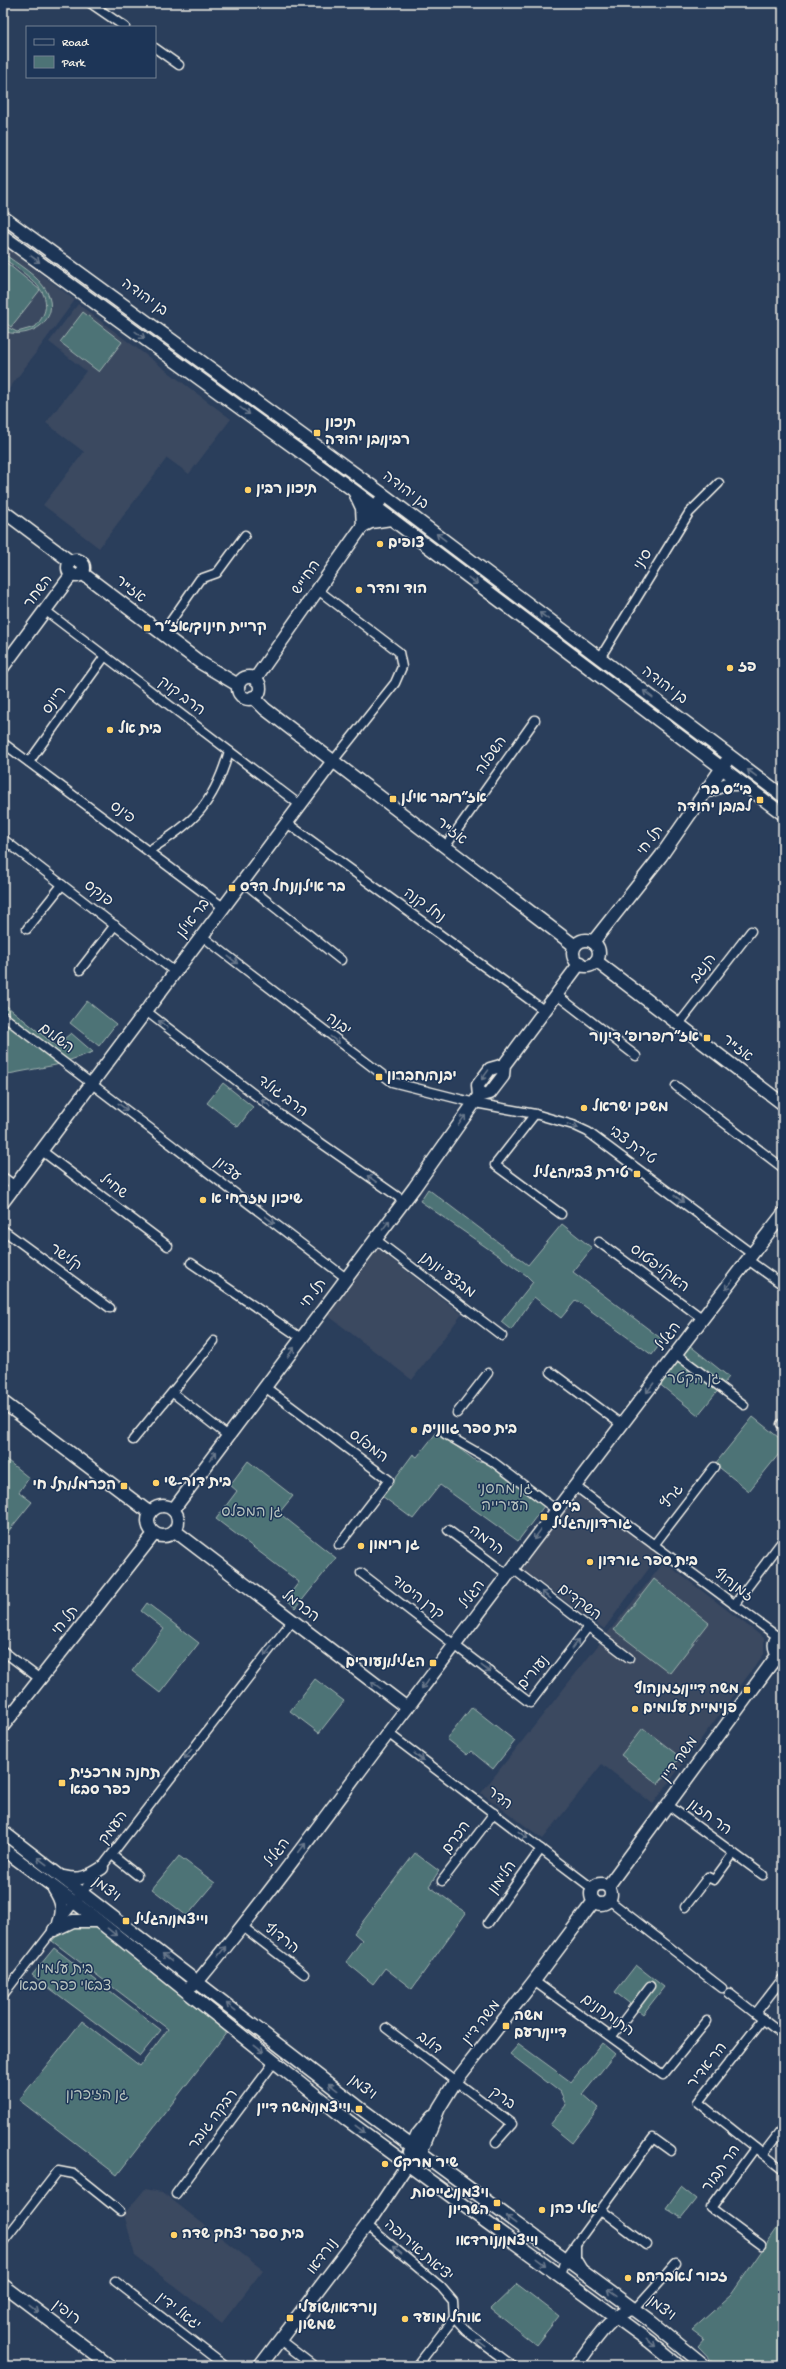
<svg xmlns="http://www.w3.org/2000/svg" width="786" height="2369" font-family="'Gochi Hand','Playpen Sans Hebrew',sans-serif">
<rect width="100%" height="100%" fill="#2a3e5b"/>
<filter id="ink" filterUnits="userSpaceOnUse"><feTurbulence type="fractalNoise" baseFrequency=".025" numOctaves="2"/><feDisplacementMap in="SourceGraphic" scale="8" xChannelSelector="R" yChannelSelector="G"/><feConvolveMatrix kernelMatrix="1 2 1 2 8 2 1 2 1" color-interpolation-filters="sRGB"/></filter>
<g filter="url(#ink)">
<g fill="#3a4860">
<path d="M3,245L75,300L3,397Z"/>
<path d="M78,304L231,419L189,474L167,458L99,548L43,505L84,452L46,423L86,371L49,342Z"/>
<path d="M377,1248L462,1314L412,1380L326,1314Z"/>
<path d="M577,1495L659,1555L604,1629L522,1569Z"/>
<path d="M664,1562L764,1638V1654L653,1804L602,1764L543,1839L481,1793Z"/>
<path d="M145,2189L162,2192L263,2270L222,2323L135,2256L124,2214Z"/>
</g>
<g fill="#4d7376" stroke="#a0b2af">
<path d="M3,253C17,264 39,276 47,292C61,320 31,339 6,332L3,325L17,332L35,327C64,295 27,276 3,258Z"/>
<path d="M3,260L40,290L11,327L3,321Z"/>
<path d="M83,312L122,342L99,372L60,342Z"/>
<path d="M87,1001L116,1024L99,1046L70,1023Z"/>
<path d="M3,1003L56,1046L71,1033L93,1052L56,1065L3,1075Z"/>
<path d="M223,1083L253,1107L238,1127L207,1103Z"/>
<path d="M428,1189L528,1265L562,1224L592,1248L573,1272L663,1340L652,1355L576,1300L561,1318L534,1297L511,1330L501,1322L533,1282L526,1275L420,1201Z"/>
<path d="M689,1345L729,1377L698,1415L658,1383Z"/>
<path d="M753,1417L783,1441V1449L749,1491L715,1464Z"/>
<path d="M437,1432L476,1461L501,1463L550,1498L518,1541L440,1485L413,1519L382,1496L413,1454L417,1457Z"/>
<path d="M3,1457L29,1478L19,1492L32,1502L3,1538Z"/>
<path d="M248,1461L293,1496L279,1513L336,1558L296,1608L286,1599L299,1582L216,1519L237,1491L230,1485Z"/>
<path d="M654,1579L709,1623L670,1673L614,1630Z"/>
<path d="M147,1603L199,1643L160,1693L132,1671L164,1629L141,1611Z"/>
<path d="M315,1679L344,1701L319,1733L290,1711Z"/>
<path d="M472,1707L515,1741L493,1769L471,1751L467,1755L447,1739Z"/>
<path d="M643,1728L680,1757L658,1784L621,1755Z"/>
<path d="M415,1853L439,1871L429,1886L466,1913L412,1989L385,1968L373,1984L346,1962L362,1940L354,1933Z"/>
<path d="M179,1856L215,1883L187,1916L152,1889Z"/>
<path d="M93,1925L227,2032L117,2175L19,2100L82,2021L140,2066L168,2029L52,1941L65,1927Z"/>
<path d="M54,1948L161,2030L140,2056L32,1975Z"/>
<path d="M636,1965L664,1987L643,2014L615,1992Z"/>
<path d="M602,2043L615,2054L583,2094L599,2108L572,2143L550,2125L566,2105L560,2092L510,2054L519,2044L571,2082Z"/>
<path d="M681,2187L696,2199L681,2218L666,2208Z"/>
<path d="M783,2220V2366H717L698,2346L704,2339L692,2330L731,2295Z"/>
<path d="M517,2284L559,2316L536,2345L491,2309Z"/>
</g>
<g fill="none" stroke-linecap="round" stroke-linejoin="round">
<defs>
<g id="street">
<path d="M90,3L125,27"/>
<path d="M155,48L179,65"/>
<path d="M318,590L399,652L402,667L395,683L333,761"/>
<path d="M46,611L300,805"/>
<path d="M162,634L200,579L217,573L245,535"/>
<path d="M600,658L689,513L719,483"/>
<path d="M3,743L223,907"/>
<path d="M29,762L105,656"/>
<path d="M287,823L545,1011"/>
<path d="M3,839L175,972"/>
<path d="M445,847L535,720"/>
<path d="M148,851C194,823 214,804 229,751"/>
<path d="M243,882L341,960"/>
<path d="M27,929L62,885"/>
<path d="M202,936L392,1082L475,1103L535,1114L573,1125L588,1132L752,1254"/>
<path d="M80,970L115,925"/>
<path d="M557,995L636,1056"/>
<path d="M146,1011L281,1115L404,1201"/>
<path d="M3,1016L346,1278"/>
<path d="M679,1024L751,931"/>
<path d="M676,1086L783,1168"/>
<path d="M535,1114L495,1165L561,1214"/>
<path d="M42,1151L168,1246"/>
<path d="M3,1177L15,1186"/>
<path d="M3,1230L110,1308"/>
<path d="M375,1239L502,1336"/>
<path d="M599,1242L703,1319"/>
<path d="M748,1260L783,1285"/>
<path d="M191,1263L301,1338"/>
<path d="M676,1354L744,1405"/>
<path d="M551,1372L622,1425"/>
<path d="M265,1387L389,1480L339,1545"/>
<path d="M173,1393L228,1436"/>
<path d="M457,1413L488,1373"/>
<path d="M781,1424L783,1425"/>
<path d="M445,1434L492,1461L555,1509"/>
<path d="M133,1440L214,1341"/>
<path d="M575,1486L778,1637"/>
<path d="M448,1530L508,1575"/>
<path d="M654,1545L714,1467"/>
<path d="M513,1569L629,1658"/>
<path d="M361,1573L530,1703L588,1627"/>
<path d="M734,1605L783,1540"/>
<path d="M3,1651L40,1679"/>
<path d="M388,1733L592,1888"/>
<path d="M668,1805L763,1875"/>
<path d="M112,1855L137,1875"/>
<path d="M442,1881L494,1813"/>
<path d="M609,1900L722,1988"/>
<path d="M685,1907L708,1877L714,1880L733,1854"/>
<path d="M488,1923L541,1849"/>
<path d="M242,1926L304,1974"/>
<path d="M534,1981L663,2075L707,2021"/>
<path d="M729,1993L783,2035"/>
<path d="M3,1995L292,1621"/>
<path d="M756,2013L783,1978"/>
<path d="M763,2019L698,2102L783,2170"/>
<path d="M386,2028L512,2124L496,2142"/>
<path d="M612,2036L650,1986"/>
<path d="M755,2148L711,2208L761,2245"/>
<path d="M763,2154L783,2128"/>
<path d="M176,2194L275,2061"/>
<path d="M601,2210L647,2245"/>
<path d="M367,2225L441,2287L453,2301L454,2318L466,2331L513,2366"/>
<path d="M3,2242L58,2171L74,2174L120,2211"/>
<path d="M576,2244V2258L582,2268"/>
<path d="M560,2276L565,2259L653,2138L671,2151"/>
<path d="M115,2281L225,2366"/>
<path d="M635,2309L676,2263"/>
<path d="M280,2340L314,2366"/>
<path d="M417,2366L454,2318"/>
</g>
<g id="secondary">
<path d="M3,217L384,495L783,796"/>
<path d="M3,236L353,490L783,814"/>
<path d="M355,493L362,508L363,526L371,522L391,519"/>
<path d="M3,511L71,562"/>
<circle cx="76" cy="568" r="8"/>
<path d="M82,573L201,663L238,685"/>
<path d="M3,667L72,574"/>
<circle cx="249" cy="688" r="11"/>
<path d="M255,679L380,501"/>
<path d="M253,697L265,709L575,946"/>
<path d="M706,792L727,784H743"/>
<circle cx="586" cy="953" r="13"/>
<path d="M593,942L661,856L726,762"/>
<path d="M596,961L783,1104"/>
<path d="M479,1096L478,1085L490,1069L504,1065"/>
<path d="M3,1202L333,761"/>
<path d="M3,1402L150,1513"/>
<circle cx="163" cy="1521" r="15"/>
<path d="M173,1510L414,1188L479,1096L490,1093L503,1076L504,1065L580,963"/>
<path d="M175,1531L407,1708"/>
<path d="M783,1635C775,1637 773,1644 776,1651L783,1655"/>
<path d="M3,1726L154,1534"/>
<path d="M3,1832L360,2108L650,2321L705,2366"/>
<path d="M3,1849L86,1911L347,2120L650,2342L679,2366"/>
<path d="M64,1877C80,1881 88,1877 102,1868"/>
<circle cx="601" cy="1894" r="10"/>
<path d="M608,1886L779,1653"/>
<path d="M54,1889C62,1901 64,1910 59,1923"/>
<path d="M54,1930L73,1921H98"/>
<path d="M185,1990L198,1981C271,1893 338,1799 407,1708C532,1543 656,1378 783,1214"/>
<path d="M410,2152L418,2134L432,2117"/>
<path d="M3,2285L110,2366"/>
<path d="M260,2366L367,2225L407,2165L421,2152L439,2108L455,2082L534,1981L594,1901"/>
<path d="M576,2366C588,2350 613,2309 635,2309"/>
</g>
</defs>
<use href="#street" stroke="#f4f1e8" stroke-width="11"/>
<use href="#secondary" stroke="#f4f1e8" stroke-width="15"/>
<use href="#street" stroke="#1d3557" stroke-width="8"/>
<use href="#secondary" stroke="#1d3557" stroke-width="12"/>
</g>
<defs><path id="oneway-shaft" d="M-6 0H5M1.5-3L5.5 0L1.5 3" fill="none" stroke-width="1.6" stroke-linecap="round" stroke-linejoin="round"/></defs>
<g stroke="#68778a">
<use href="#oneway-shaft" transform="translate(35 259) rotate(36)"/>
<use href="#oneway-shaft" transform="translate(140 335) rotate(36)"/>
<use href="#oneway-shaft" transform="translate(245 411) rotate(36)"/>
<use href="#oneway-shaft" transform="translate(441 537) rotate(-143)"/>
<use href="#oneway-shaft" transform="translate(473 581) rotate(37)"/>
<use href="#oneway-shaft" transform="translate(544 616) rotate(-143)"/>
<use href="#oneway-shaft" transform="translate(648 694) rotate(-143)"/>
<use href="#oneway-shaft" transform="translate(752 773) rotate(-143)"/>
<use href="#oneway-shaft" transform="translate(233 960) rotate(38)"/>
<use href="#oneway-shaft" transform="translate(163 1024) rotate(-143)"/>
<use href="#oneway-shaft" transform="translate(335 1040) rotate(37)"/>
<use href="#oneway-shaft" transform="translate(485 1075) rotate(126)"/>
<use href="#oneway-shaft" transform="translate(266 1103) rotate(-143)"/>
<use href="#oneway-shaft" transform="translate(123 1107) rotate(37)"/>
<use href="#oneway-shaft" transform="translate(462 1120) rotate(-55)"/>
<use href="#oneway-shaft" transform="translate(573 1126) rotate(20)"/>
<use href="#oneway-shaft" transform="translate(372 1179) rotate(-145)"/>
<use href="#oneway-shaft" transform="translate(679 1199) rotate(37)"/>
<use href="#oneway-shaft" transform="translate(270 1220) rotate(37)"/>
<use href="#oneway-shaft" transform="translate(386 1225) rotate(-53)"/>
<use href="#oneway-shaft" transform="translate(729 1285) rotate(127)"/>
<use href="#oneway-shaft" transform="translate(291 1352) rotate(-54)"/>
<use href="#oneway-shaft" transform="translate(650 1388) rotate(127)"/>
<use href="#oneway-shaft" transform="translate(213 1456) rotate(-53)"/>
<use href="#oneway-shaft" transform="translate(537 1535) rotate(126)"/>
<use href="#oneway-shaft" transform="translate(546 1595) rotate(-143)"/>
<use href="#oneway-shaft" transform="translate(575 1644) rotate(-53)"/>
<use href="#oneway-shaft" transform="translate(268 1651) rotate(128)"/>
<use href="#oneway-shaft" transform="translate(486 1669) rotate(38)"/>
<use href="#oneway-shaft" transform="translate(425 1684) rotate(127)"/>
<use href="#oneway-shaft" transform="translate(376 1685) rotate(-143)"/>
<use href="#oneway-shaft" transform="translate(188 1754) rotate(128)"/>
<use href="#oneway-shaft" transform="translate(419 1757) rotate(37)"/>
<use href="#oneway-shaft" transform="translate(523 1835) rotate(37)"/>
<use href="#oneway-shaft" transform="translate(302 1848) rotate(-53)"/>
<use href="#oneway-shaft" transform="translate(42 1861) rotate(-143)"/>
<use href="#oneway-shaft" transform="translate(112 1932) rotate(39)"/>
<use href="#oneway-shaft" transform="translate(222 1951) rotate(-52)"/>
<use href="#oneway-shaft" transform="translate(167 1957) rotate(-143)"/>
<use href="#oneway-shaft" transform="translate(231 2007) rotate(-142)"/>
<use href="#oneway-shaft" transform="translate(259 2049) rotate(38)"/>
<use href="#oneway-shaft" transform="translate(333 2087) rotate(-142)"/>
<use href="#oneway-shaft" transform="translate(360 2129) rotate(37)"/>
<use href="#oneway-shaft" transform="translate(511 2220) rotate(-143)"/>
<use href="#oneway-shaft" transform="translate(397 2250) rotate(-140)"/>
<use href="#oneway-shaft" transform="translate(541 2262) rotate(37)"/>
<use href="#oneway-shaft" transform="translate(612 2293) rotate(-145)"/>
<use href="#oneway-shaft" transform="translate(34 2309) rotate(37)"/>
<use href="#oneway-shaft" transform="translate(481 2343) rotate(-143)"/>
<use href="#oneway-shaft" transform="translate(651 2343) rotate(38)"/>
</g>
</g>
<g fill="#ffd166" stroke="#1d3557" stroke-width="1.5">
<rect x="313" y="429" width="8" height="8" rx="2"/>
<circle cx="248" cy="490" r="4"/>
<circle cx="380" cy="544" r="4"/>
<circle cx="359" cy="590" r="4"/>
<rect x="143" y="624" width="8" height="8" rx="2"/>
<circle cx="730" cy="668" r="4"/>
<circle cx="110" cy="730" r="4"/>
<rect x="389" y="795" width="8" height="8" rx="2"/>
<rect x="756" y="796" width="8" height="8" rx="2"/>
<rect x="228" y="884" width="8" height="8" rx="2"/>
<rect x="703" y="1034" width="8" height="8" rx="2"/>
<rect x="375" y="1073" width="8" height="8" rx="2"/>
<circle cx="584" cy="1108" r="4"/>
<rect x="633" y="1170" width="8" height="8" rx="2"/>
<circle cx="203" cy="1200" r="4"/>
<circle cx="414" cy="1430" r="4"/>
<circle cx="156" cy="1483" r="4"/>
<rect x="120" y="1482" width="8" height="8" rx="2"/>
<rect x="540" y="1513" width="8" height="8" rx="2"/>
<circle cx="361" cy="1546" r="4"/>
<circle cx="590" cy="1562" r="4"/>
<rect x="429" y="1659" width="8" height="8" rx="2"/>
<rect x="743" y="1686" width="8" height="8" rx="2"/>
<circle cx="635" cy="1709" r="4"/>
<rect x="58" y="1779" width="8" height="8" rx="2"/>
<rect x="122" y="1917" width="8" height="8" rx="2"/>
<rect x="502" y="2022" width="8" height="8" rx="2"/>
<rect x="355" y="2105" width="8" height="8" rx="2"/>
<circle cx="385" cy="2164" r="4"/>
<rect x="493" y="2199" width="8" height="8" rx="2"/>
<circle cx="542" cy="2210" r="4"/>
<rect x="493" y="2223" width="8" height="8" rx="2"/>
<circle cx="174" cy="2235" r="4"/>
<circle cx="628" cy="2278" r="4"/>
<rect x="286" y="2314" width="8" height="8" rx="2"/>
<circle cx="405" cy="2319" r="4"/>
</g>
<g text-anchor="middle" dominant-baseline="central" stroke-width="3" stroke-linejoin="round" paint-order="stroke">
<g font-size="15" fill="#f4f1e8" stroke="#1d3557">
<text transform="translate(144 298) rotate(36)">בן יהודה</text>
<text transform="translate(405 491) rotate(37)">בן יהודה</text>
<text transform="translate(644 560) rotate(-58)">סיני</text>
<text transform="translate(307 578) rotate(-55)">החי"ש</text>
<text transform="translate(130 590) rotate(38)">אז"ר</text>
<text transform="translate(39 592) rotate(-53)">השחר</text>
<text transform="translate(664 686) rotate(37)">בן יהודה</text>
<text transform="translate(181 697) rotate(37)">הרב קוק</text>
<text transform="translate(55 701) rotate(-54)">ריינס</text>
<text transform="translate(492 756) rotate(-55)">השפלה</text>
<text transform="translate(122 813) rotate(37)">פינס</text>
<text transform="translate(451 832) rotate(38)">אז"ר</text>
<text transform="translate(651 841) rotate(-54)">תל חי</text>
<text transform="translate(98 894) rotate(38)">פנקס</text>
<text transform="translate(424 906) rotate(36)">נחל קנה</text>
<text transform="translate(194 919) rotate(-54)">בר אילן</text>
<text transform="translate(704 969) rotate(-52)">הנגב</text>
<text transform="translate(338 1025) rotate(37)">יבנה</text>
<text transform="translate(56 1039) rotate(37)">השלום</text>
<text transform="translate(737 1049) rotate(38)">אז"ר</text>
<text transform="translate(282 1097) rotate(37)">הרב גולד</text>
<text transform="translate(632 1146) rotate(36)">טירת צבי</text>
<text transform="translate(227 1170) rotate(38)">עציון</text>
<text transform="translate(113 1187) rotate(37)">שח"ל</text>
<text transform="translate(65 1258) rotate(36)">קלישר</text>
<text transform="translate(659 1269) rotate(37)">האקליפטוס</text>
<text transform="translate(447 1276) rotate(37)">מבצע יונתן</text>
<text transform="translate(314 1294) rotate(-53)">תל חי</text>
<text transform="translate(669 1337) rotate(-53)">הגליל</text>
<text transform="translate(368 1447) rotate(37)">המפלס</text>
<text transform="translate(673 1497) rotate(-52)">גרץ</text>
<text transform="translate(486 1541) rotate(37)">הרמה</text>
<text transform="translate(733 1586) rotate(37)">זמנהוף</text>
<text transform="translate(473 1595) rotate(-53)">הגליל</text>
<text transform="translate(417 1598) rotate(38)">קרן היסוד</text>
<text transform="translate(579 1603) rotate(37)">השקדים</text>
<text transform="translate(300 1607) rotate(37)">הכרמל</text>
<text transform="translate(66 1621) rotate(-52)">תל חי</text>
<text transform="translate(534 1673) rotate(-50)">נעורים</text>
<text transform="translate(680 1760) rotate(-54)">משה דיין</text>
<text transform="translate(499 1799) rotate(37)">הדר</text>
<text transform="translate(709 1818) rotate(36)">הר חזון</text>
<text transform="translate(114 1828) rotate(-54)">העמק</text>
<text transform="translate(457 1838) rotate(-53)">הכרם</text>
<text transform="translate(278 1853) rotate(-53)">הגליל</text>
<text transform="translate(503 1878) rotate(-54)">הלימון</text>
<text transform="translate(106 1890) rotate(38)">ויצמן</text>
<text transform="translate(281 1939) rotate(38)">הרדוף</text>
<text transform="translate(607 2016) rotate(36)">התותחנים</text>
<text transform="translate(482 2023) rotate(-52)">משה דיין</text>
<text transform="translate(429 2044) rotate(38)">דולב</text>
<text transform="translate(708 2066) rotate(-52)">הר אדיר</text>
<text transform="translate(362 2088) rotate(37)">ויצמן</text>
<text transform="translate(502 2099) rotate(36)">ברק</text>
<text transform="translate(214 2120) rotate(-53)">רבקה גובר</text>
<text transform="translate(722 2169) rotate(-54)">הר תבור</text>
<text transform="translate(418 2251) rotate(41)">יציאת אירופה</text>
<text transform="translate(323 2257) rotate(-53)">נורדאו</text>
<text transform="translate(661 2309) rotate(37)">ויצמן</text>
<text transform="translate(178 2312) rotate(38)">יגאל ידין</text>
<text transform="translate(66 2313) rotate(37)">רופין</text>
</g>
<g font-size="15" font-weight="bold" fill="#f4f1e8" stroke="#1d3557" text-anchor="start">
<text x="325" y="424">תיכון<tspan x="325" dy="17">רבין/בן יהודה</tspan></text>
<text x="256" y="490">תיכון רבין</text>
<text x="388" y="544">צופים</text>
<text x="367" y="590">הוד והדר</text>
<text x="155" y="628">קריית חינוך/אז״ר</text>
<text x="738" y="668">פז</text>
<text x="118" y="730">בית אל</text>
<text x="752" y="791" text-anchor="end">בי״ס בר<tspan x="752" dy="17">לב/בן יהודה</tspan></text>
<text x="401" y="799">אז״ר/בר אילן</text>
<text x="240" y="888">בר אילן/נחל הדס</text>
<text x="699" y="1038" text-anchor="end">אז״ר/פרופ׳ דינור</text>
<text x="387" y="1077">יבנה/חברון</text>
<text x="592" y="1108">משכן ישראל</text>
<text x="629" y="1174" text-anchor="end">טירת צבי/הגליל</text>
<text x="211" y="1200">שיכון מזרחי א</text>
<text x="422" y="1430">בית ספר גוונים</text>
<text x="164" y="1483">בית דור-שי</text>
<text x="116" y="1486" text-anchor="end">הכרמל/תל חי</text>
<text x="552" y="1508">בי״ס<tspan x="552" dy="17">גורדון/הגליל</tspan></text>
<text x="369" y="1546">גן רימון</text>
<text x="598" y="1562">בית ספר גורדון</text>
<text x="425" y="1663" text-anchor="end">הגליל/נעורים</text>
<text x="739" y="1690" text-anchor="end">משה דיין/זמנהוף</text>
<text x="643" y="1709">פנימיית עלומים</text>
<text x="70" y="1774">תחנה מרכזית<tspan x="70" dy="17">כפר סבא</tspan></text>
<text x="134" y="1921">וייצמן/הגליל</text>
<text x="514" y="2017">משה<tspan x="514" dy="17">דיין/רעם</tspan></text>
<text x="351" y="2109" text-anchor="end">וייצמן/משה דיין</text>
<text x="393" y="2164">שיר מרקט</text>
<text x="489" y="2194" text-anchor="end">ויצמן/גייסות<tspan x="489" dy="17">השריון</tspan></text>
<text x="550" y="2210">אלי כהן</text>
<text x="182" y="2235">בית ספר יצחק שדה</text>
<text x="497" y="2242" text-anchor="middle">וייצמן/נורדאו</text>
<text x="636" y="2278">זכור לאברהם</text>
<text x="298" y="2309">נורדאו/שועלי<tspan x="298" dy="17">שמשון</tspan></text>
<text x="413" y="2319">אוהל מועד</text>
</g>
<g font-size="15" fill="#bac5c0" stroke="#1d3557">
<text x="694" y="1380">גן הקטר</text>
<text x="505" y="1490">גן מחסני<tspan x="505" dy="17">העירייה</tspan></text>
<text x="252" y="1513">גן המפלס</text>
<text x="65" y="1970">בית עלמין<tspan x="65" dy="17">צבאי כפר סבא</tspan></text>
<text x="97" y="2096">גן הזיכרון</text>
</g>
</g>
<rect width="786" height="2369" fill="none" stroke="#1d3557" stroke-width="16"/>
<rect x="8" y="8" width="770" height="2353" fill="none" stroke="#f4f1e8" stroke-width="1.5" filter="url(#ink)"/>
<rect x="26" y="26" width="130" height="52" fill="#1d3557" stroke="#738091"/>
<rect x="34" y="39" width="20" height="6" fill="#1d3557" stroke="#738091"/>
<text x="62" y="46" font-size="12" fill="#f4f1e8">Road</text>
<rect x="34" y="56" width="20" height="12" fill="#4d7376" stroke="#738091"/>
<text x="62" y="66" font-size="12" fill="#f4f1e8">Park</text>
</svg>
